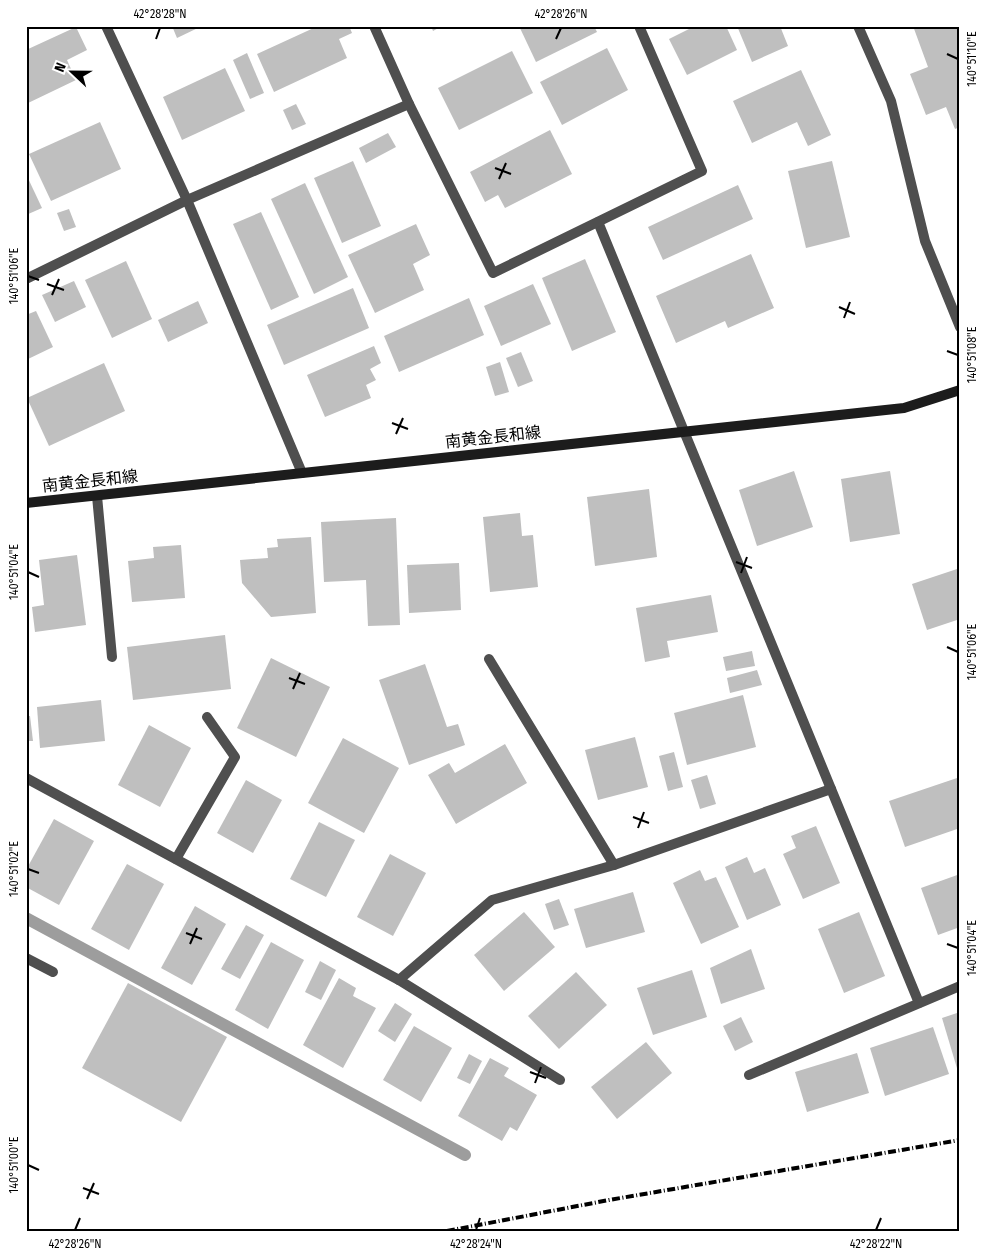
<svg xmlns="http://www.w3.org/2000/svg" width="986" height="1257" font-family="'Fira Sans Condensed','Noto Sans JP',sans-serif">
<rect width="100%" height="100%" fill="#fff"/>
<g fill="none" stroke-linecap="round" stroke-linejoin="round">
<path stroke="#9d9d9d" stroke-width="12" d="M26,918L465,1155"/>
</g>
<g fill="#bfbfbf">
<path d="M172,26H202L177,38Z"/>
<path d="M318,26H349L352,33L339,39L347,58L274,92L257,54Z"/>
<path d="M431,26H442L433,31Z"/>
<path d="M519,26H594L597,32L536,62Z"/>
<path d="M695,26H726L737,50L687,75L669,39Z"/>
<path d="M737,26H780L788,46L752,62Z"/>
<path d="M913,26H960V127L955,129L946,107L926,115L910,74L928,67Z"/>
<path d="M76,27L87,50L67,60L76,80L26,104V50Z"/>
<path d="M607,48L628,90L562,125L540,82Z"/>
<path d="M512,51L533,93L459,130L438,88Z"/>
<path d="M247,53L264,93L250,99L233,60Z"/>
<path d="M225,68L245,111L182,140L163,97Z"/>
<path d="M801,70L831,135L808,146L797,122L752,143L733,101Z"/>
<path d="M296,104L306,124L292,130L283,110Z"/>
<path d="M100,122L121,169L51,201L29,154Z"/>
<path d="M550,130L572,174L505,208L498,195L485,202L470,172Z"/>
<path d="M388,133L396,147L366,163L359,148Z"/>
<path d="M353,161L381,226L342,243L314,178Z"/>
<path d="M832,161L850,237L806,248L788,171Z"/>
<path d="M26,174L42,208L26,215Z"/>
<path d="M305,183L348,277L314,294L271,199Z"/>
<path d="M738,185L753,219L663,260L648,227Z"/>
<path d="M69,209L76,227L64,231L57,213Z"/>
<path d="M261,212L299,297L271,310L233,224Z"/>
<path d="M416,224L430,255L413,264L424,290L375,313L348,255Z"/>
<path d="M751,254L774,308L728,328L725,321L676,343L656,296Z"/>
<path d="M585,259L616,332L572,351L542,278Z"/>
<path d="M126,261L152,319L112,338L85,280Z"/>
<path d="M74,281L86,307L55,322L42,295Z"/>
<path d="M533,284L551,324L501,346L484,306Z"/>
<path d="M353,288L369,328L284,365L267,325Z"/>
<path d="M469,298L484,335L399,372L384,336Z"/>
<path d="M198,301L208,323L168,342L158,320Z"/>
<path d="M36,311L53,347L26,360V315Z"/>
<path d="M374,346L381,363L370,369L376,380L366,385L371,398L325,417L307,375Z"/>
<path d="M521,352L533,381L518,387L506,358Z"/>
<path d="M500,362L509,392L495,396L486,367Z"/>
<path d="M104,363L125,411L49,446L27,398Z"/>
<path d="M794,471L813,527L757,546L739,490Z"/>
<path d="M890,471L900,534L850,542L841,479Z"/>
<path d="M649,489L657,557L595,566L587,497Z"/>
<path d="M520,513L522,536L533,535L538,587L490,592L483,517Z"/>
<path d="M396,518L400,625L368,626L366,580L324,582L321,522Z"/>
<path d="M311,537L316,613L271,617L242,583L240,560L268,558L267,548L278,547L277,539Z"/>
<path d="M181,545L185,598L132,602L128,561L154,558L153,547Z"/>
<path d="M77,555L86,625L35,632L32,607L44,605L39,560Z"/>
<path d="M459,563L461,610L409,613L407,565Z"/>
<path d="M960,568V619L927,630L912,584Z"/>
<path d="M711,595L718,632L667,641L670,657L645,662L636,608Z"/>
<path d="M225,635L231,689L133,700L127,647Z"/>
<path d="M752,651L755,666L726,671L723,657Z"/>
<path d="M271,658L330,687L296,757L237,728Z"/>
<path d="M425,664L447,727L458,724L465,745L409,765L379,680Z"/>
<path d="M757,670L762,685L730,693L727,678Z"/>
<path d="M743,695L756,747L687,765L674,713Z"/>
<path d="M101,700L105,741L40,748L37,707Z"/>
<path d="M26,716H30L33,741H26Z"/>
<path d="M149,725L191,748L160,807L118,785Z"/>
<path d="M635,737L648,787L598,800L585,750Z"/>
<path d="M343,738L399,768L364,833L308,803Z"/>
<path d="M505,744L527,783L456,824L428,775L449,763L455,773Z"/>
<path d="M674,752L683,787L668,791L659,756Z"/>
<path d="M707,775L716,804L700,809L691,780Z"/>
<path d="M960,777V828L905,847L889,801Z"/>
<path d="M246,780L282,800L253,853L217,833Z"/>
<path d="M54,819L94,841L59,905L26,887V870Z"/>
<path d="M319,822L355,840L326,897L290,879Z"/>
<path d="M816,826L840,883L803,899L783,854L796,848L791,836Z"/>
<path d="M390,854L426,873L393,936L357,917Z"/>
<path d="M747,857L754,873L765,868L781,905L747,920L725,867Z"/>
<path d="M127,864L164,884L129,950L91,929Z"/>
<path d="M700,870L705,881L716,877L739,927L701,944L673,883Z"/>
<path d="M960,874V927L938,935L921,888Z"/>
<path d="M633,892L645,932L586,948L574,909Z"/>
<path d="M559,899L569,925L554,930L545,904Z"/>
<path d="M195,906L226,924L192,985L161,968Z"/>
<path d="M524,912L555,947L504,991L474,955Z"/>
<path d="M859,912L885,976L844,993L818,929Z"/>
<path d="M246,925L264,935L240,979L221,969Z"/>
<path d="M271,942L304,960L268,1029L235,1010Z"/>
<path d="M751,949L765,989L721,1004L710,968Z"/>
<path d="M320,961L336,970L321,1000L305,992Z"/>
<path d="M692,970L707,1017L653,1035L637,988Z"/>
<path d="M576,972L607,1005L559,1049L528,1016Z"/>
<path d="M339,978L356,988L353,996L376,1008L343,1068L303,1045Z"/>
<path d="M128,983L227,1037L181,1122L82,1068Z"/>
<path d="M395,1003L412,1014L395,1042L378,1031Z"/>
<path d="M960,1012V1075H959L942,1018Z"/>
<path d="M741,1017L753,1042L735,1051L723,1026Z"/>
<path d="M414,1026L452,1048L421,1102L383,1080Z"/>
<path d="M933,1027L949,1074L885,1096L870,1048Z"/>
<path d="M646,1042L672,1073L617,1119L591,1087Z"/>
<path d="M857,1053L869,1093L807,1112L795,1072Z"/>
<path d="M469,1054L482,1061L470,1084L457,1078Z"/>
<path d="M490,1058L509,1068L504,1076L537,1095L517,1131L510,1127L502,1141L458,1116Z"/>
</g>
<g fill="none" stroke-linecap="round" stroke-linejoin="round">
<g stroke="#4f4f4f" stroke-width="10">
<path d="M858,26L891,101L925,241L960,327"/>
<path d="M97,496L112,657"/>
<path d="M489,659L614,865"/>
<path d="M176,859L235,757L207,717"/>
<path d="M399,980L560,1080"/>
</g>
<g stroke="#4f4f4f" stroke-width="10">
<path d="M106,26L187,200L302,473"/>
<path d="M374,26L409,104"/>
<path d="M598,222L919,1003"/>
<path d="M26,279L187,200L409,104L493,273L702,171L639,26"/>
<path d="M26,778L399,980L492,900L614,865L831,789"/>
<path d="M26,958L53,972"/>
<path d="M749,1075L960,986"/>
</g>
<path stroke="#1c1c1c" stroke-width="10" d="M26,503L904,408L960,390"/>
<path stroke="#000" stroke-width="4" stroke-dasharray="8 2.5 1 2.5" stroke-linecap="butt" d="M447,1231L609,1200L960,1140"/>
</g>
<path fill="none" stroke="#000" stroke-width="2" d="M156,39L160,28M556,39L561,28M947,54L958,59M495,168L511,174M499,179L506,163M28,276L39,280M47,284L64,290M52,295L59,279M839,307L855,314M844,318L850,302M947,351L958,355M392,423L408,429M396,434L403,418M736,562L752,568M28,572L39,577M741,573L747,557M947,647L958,652M289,678L305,684M293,689L300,673M633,817L649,823M638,828L644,812M28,869L39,873M186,933L202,939M190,944L197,928M947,944L958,948M530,1072L546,1078M535,1083L541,1067M28,1165L39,1170M83,1188L99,1194M87,1199L94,1183M75,1230L80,1218M476,1230L480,1218M876,1230L881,1218"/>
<g text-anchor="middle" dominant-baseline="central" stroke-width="4" stroke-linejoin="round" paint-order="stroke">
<g font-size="16" fill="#000" stroke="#fff">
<text transform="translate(493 437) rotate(-6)">南黄金長和線</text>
<text transform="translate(90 481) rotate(-6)">南黄金長和線</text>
</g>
</g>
<rect width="986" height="1257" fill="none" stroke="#ffffff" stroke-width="55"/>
<g transform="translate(72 72) rotate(292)" stroke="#ffffff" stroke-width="4" paint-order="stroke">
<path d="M0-4L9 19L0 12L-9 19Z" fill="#000000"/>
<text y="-8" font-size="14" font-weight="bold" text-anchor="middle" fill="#000000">N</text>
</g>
<rect x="28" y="28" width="930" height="1202" fill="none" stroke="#000" stroke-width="2"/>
<g font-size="12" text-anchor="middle" fill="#000">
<text x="160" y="18">42°28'28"N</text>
<text x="561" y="18">42°28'26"N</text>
<text transform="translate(972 59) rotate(-90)" y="4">140°51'10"E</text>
<text transform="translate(14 276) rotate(-90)" y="4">140°51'06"E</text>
<text transform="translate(972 355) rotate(-90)" y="4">140°51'08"E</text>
<text transform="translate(14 572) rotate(-90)" y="4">140°51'04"E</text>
<text transform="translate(972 652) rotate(-90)" y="4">140°51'06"E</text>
<text transform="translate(14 869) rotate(-90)" y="4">140°51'02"E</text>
<text transform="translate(972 948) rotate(-90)" y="4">140°51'04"E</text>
<text transform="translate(14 1165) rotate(-90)" y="4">140°51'00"E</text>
<text x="75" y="1248">42°28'26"N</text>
<text x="476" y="1248">42°28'24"N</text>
<text x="876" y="1248">42°28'22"N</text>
</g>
</svg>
